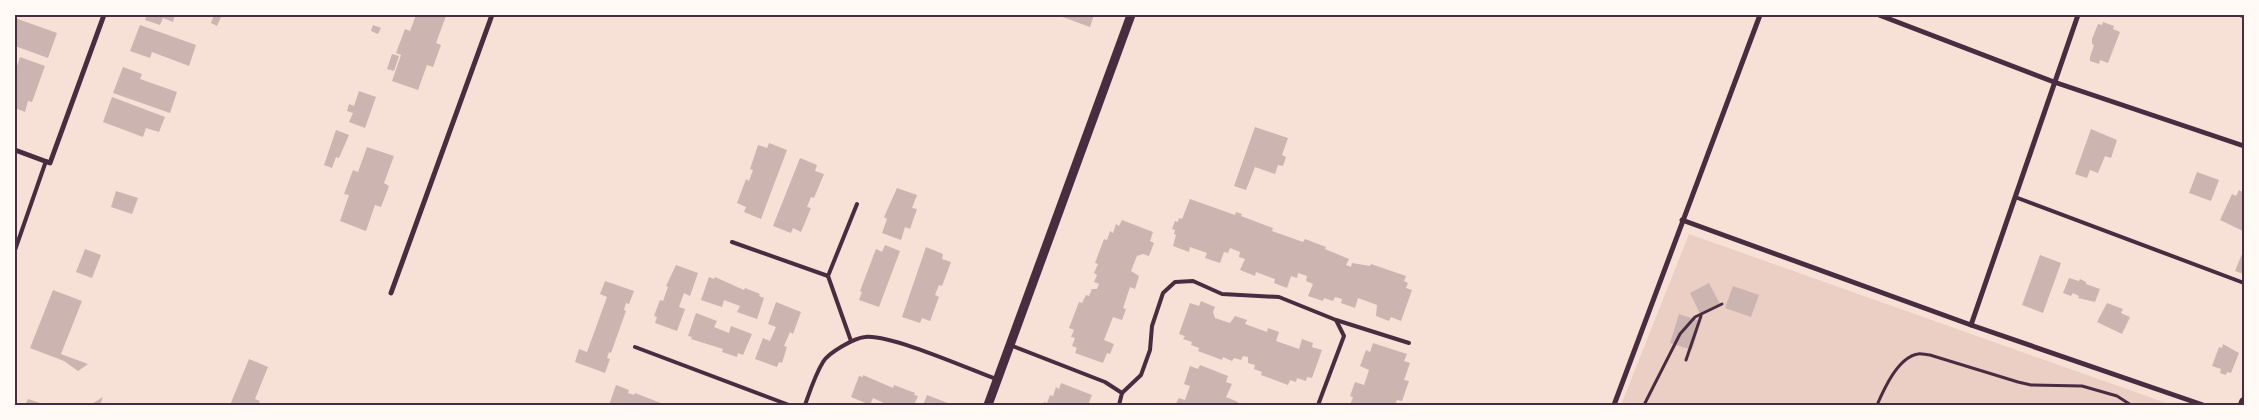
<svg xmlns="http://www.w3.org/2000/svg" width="2259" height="420" font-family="'PT Serif',serif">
<rect width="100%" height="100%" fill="#f7e1d7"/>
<path fill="#ebcfc5" d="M1689,234L2172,405H1621Z"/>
<g fill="#ccb4b1">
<path d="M147,15H175L173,22L163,18L160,25L145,20Z"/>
<path d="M214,15L221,17L217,26L211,23Z"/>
<path d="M416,15L446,16L436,43L441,45L433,67L427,65L418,90L392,81L401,55L396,53L405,29L410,31Z"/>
<path d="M1057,15H1094L1090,27Z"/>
<path d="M15,18L57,33L48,58L15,46Z"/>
<path d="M2103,22L2114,26L2113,29L2120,32L2108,63L2100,60L2099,64L2090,61V57L2094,45L2092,44V39L2098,24L2102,25Z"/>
<path d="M140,25L196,45L189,66L152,52L150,58L130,51Z"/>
<path d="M373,25L381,28L378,34L371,31Z"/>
<path d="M392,54L399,56L394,71L387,69Z"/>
<path d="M20,57L45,66L32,102L28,101L25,112L15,108V72Z"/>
<path d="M123,67L142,74L140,79L177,92L170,113L113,93Z"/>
<path d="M359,91L376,97L365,128L349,122L353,113L347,111L349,104L354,106Z"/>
<path d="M112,97L165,117L159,132L146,128L143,137L103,122Z"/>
<path d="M1255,127L1288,138L1282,155L1286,157L1283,166L1278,165L1275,174L1255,167L1246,190L1234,186Z"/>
<path d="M2091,129L2117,140L2111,158L2105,156L2098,173L2090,170L2087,178L2075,174Z"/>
<path d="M336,130L349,135L339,158L336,157L332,168L324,165Z"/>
<path d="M769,143L787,150L761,219L744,212L746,207L737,203L746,179L749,181L753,170L750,169L758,145L767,148Z"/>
<path d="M367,147L394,156L384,183L389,186L381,207L375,205L366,231L340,221L349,195L344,194L353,170L358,172Z"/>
<path d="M800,158L817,165L815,171L824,174L814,198L811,197L807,207L811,208L801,232L793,228L791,233L773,226Z"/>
<path d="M2197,172L2219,180L2211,201L2189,193Z"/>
<path d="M897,188L917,195L912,208L917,209L910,229L905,227L901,240L882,233L887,219L884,217Z"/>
<path d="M2239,190L2244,193L2243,231L2220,220L2232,194L2236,196Z"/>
<path d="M116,191L138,198L132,214L111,207Z"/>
<path d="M1190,199L1235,215L1236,212L1242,214L1241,216L1273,228L1272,231L1303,242L1305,239L1326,247L1325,249L1349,259L1346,265L1351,267L1352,263L1370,266L1371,264L1406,276L1404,281L1408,283L1406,288L1412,290L1401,321L1391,317L1389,321L1376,316L1377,305L1358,298L1355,308L1341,303L1342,299L1335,297L1333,301L1324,298L1323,301L1308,296L1313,284L1306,281L1307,276L1298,273L1297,278L1291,276L1287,288L1274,283L1275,279L1256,272L1255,276L1240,270L1245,259L1239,257L1240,252L1230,248L1228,253L1224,252L1220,263L1205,258L1207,253L1190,247L1189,252L1173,246L1176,235L1174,234L1175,230L1172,229L1175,221L1178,222L1179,218L1182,219Z"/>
<path d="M1122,220L1153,232L1150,241L1154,243L1149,256L1143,254L1137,256L1131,271L1139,276L1135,289L1130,287L1123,308L1126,309L1122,320L1113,317L1104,340L1114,344L1110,354L1107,353L1103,363L1075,353L1077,348L1072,346L1075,338L1071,337L1074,330L1069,328L1079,302L1082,303L1086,295L1089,296L1092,289H1097L1099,284L1094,282L1097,275L1094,273L1098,264L1095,263L1104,239L1107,240L1110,231L1113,233L1116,224L1119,226Z"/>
<path d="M885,245L900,251L879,307L859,300L862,292L860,291L876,249L882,252Z"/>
<path d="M926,247L943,254L942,259L951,262L942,286L939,285L935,295L939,297L930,321L922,318L920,323L902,317Z"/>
<path d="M85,249L101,255L92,278L76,272Z"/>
<path d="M2242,254H2244V274L2235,271Z"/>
<path d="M2040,255L2061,263L2043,313L2022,305Z"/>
<path d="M676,265L698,273L690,296L684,293L679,307L685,309L677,331L655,323L657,317L654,316L660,300L663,301L668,287L666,286Z"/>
<path d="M709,277L714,279L715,277L744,290L745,288L760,294L759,296L764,298L757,319L737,312L740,306L724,300L722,307L701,300Z"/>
<path d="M2069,278L2079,281L2080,279L2086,282V284L2100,289L2095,302L2078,298L2079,296L2073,293L2071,296L2063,293Z"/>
<path d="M605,281L634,291L629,304L626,303L624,310L626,311L611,353L609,352L607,358L610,359L605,373L575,362L579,349L587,352L607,297L600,294Z"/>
<path d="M1709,283L1720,304L1700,314L1690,293Z"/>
<path d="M1733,286L1759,295L1751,317L1725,308Z"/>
<path d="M53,290L82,301L61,354L88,364L78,371L64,361L30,348Z"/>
<path d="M1201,301L1215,307L1213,312L1215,318L1230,323L1235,316L1247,320L1245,324L1267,332L1268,328L1279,332L1276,341L1299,349L1302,339L1313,343L1312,347L1322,350L1312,378L1307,377L1306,381L1297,378L1296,382L1290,380L1288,385L1261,375L1262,372L1254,369L1255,365L1248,363V357L1243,356L1241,360L1234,358L1232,361L1223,357L1222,360L1198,351L1199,348L1191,345L1192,342L1183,339L1185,336L1179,334L1190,303L1199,306Z"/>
<path d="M776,302L801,312L793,334L790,332L784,346L787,347L782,363L779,362L777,367L755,359L763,338L770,341L776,327L768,324Z"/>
<path d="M2107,303L2123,309L2121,313L2130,317L2122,334L2097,322Z"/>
<path d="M696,313L717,321L714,327L729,333L731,326L752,334L743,355L738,353L737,357L722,352L723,349L691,339L692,337L688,336Z"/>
<path d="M1679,314L1701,321L1692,350L1670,343Z"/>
<path d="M1373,343L1407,354L1404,361L1410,363L1404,380L1409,381L1402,401L1397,400L1395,405H1350L1353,397L1350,396L1355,382L1364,385L1369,370L1360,366L1366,350L1370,352Z"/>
<path d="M2223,344L2239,353L2231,373L2227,372L2226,375L2220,373L2221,369L2212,366L2219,347L2222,348Z"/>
<path d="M249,359L268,367L255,399L260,401L258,405H230Z"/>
<path d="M1200,365L1228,376L1226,382L1232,384L1226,397L1238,402L1237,405H1175L1179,398L1185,400L1190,386L1184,384L1190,366L1198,369Z"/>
<path d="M863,375L893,388L894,385L915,393L914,395L918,396L914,405H888L873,398L870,405L851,397L859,376L863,377Z"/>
<path d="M1061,383L1092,395L1088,405H1042L1044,402L1047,403L1050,395L1053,396L1056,387L1059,389Z"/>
<path d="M616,385L629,390L628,393L634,395L635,393L666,405H609Z"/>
<path d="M927,395L953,405H923Z"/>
<path d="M103,397L100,405H90Z"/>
<path d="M28,399L46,405H25Z"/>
</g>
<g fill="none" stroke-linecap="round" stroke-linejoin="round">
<g stroke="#4a2c40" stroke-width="3">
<path d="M1686,360L1701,316"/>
<path d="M1644,405L1680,334L1695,317L1722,304"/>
<path d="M1877,405C1884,389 1898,357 1918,354C1921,353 1926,355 1930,355L2018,382L2031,385L2082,386L2117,396L2131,405"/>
</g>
<g stroke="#4a2c40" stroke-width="4">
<path d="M2240,15L2244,16"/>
<path d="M2015,197L2244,283"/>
<path d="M732,242L828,276"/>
<path d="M15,250L46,161"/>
<path d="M1336,320L1409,343"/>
<path d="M851,341L828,276L857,204"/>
<path d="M1010,345L1105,382L1122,393L1119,405"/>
<path d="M635,347L789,405"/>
<path d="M1122,393L1141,375L1150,350L1152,326L1163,293L1175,282L1193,281L1222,294L1279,297L1336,320L1344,336L1318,405"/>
<path d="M805,405C810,391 815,375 823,362C828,353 854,338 865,337C890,334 969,369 996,379"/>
</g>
<g stroke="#4a2c40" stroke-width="5">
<path d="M1879,15L2054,82L2244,146"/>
<path d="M15,150L50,163L104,15"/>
<path d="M1682,220L1971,325L2203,405"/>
<path d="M391,293L492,15"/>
<path d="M1971,325L2078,15"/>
<path d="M1614,405L1760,15"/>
</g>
<path stroke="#4a2c40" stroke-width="9" d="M988,405L1131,15"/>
<path stroke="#4a2c40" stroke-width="10" d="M2243,405L2244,402"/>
</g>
<rect width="2259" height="420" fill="none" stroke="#fffaf5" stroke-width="32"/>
<rect x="16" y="16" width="2227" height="388" fill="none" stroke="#4a2c40" stroke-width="2"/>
</svg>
